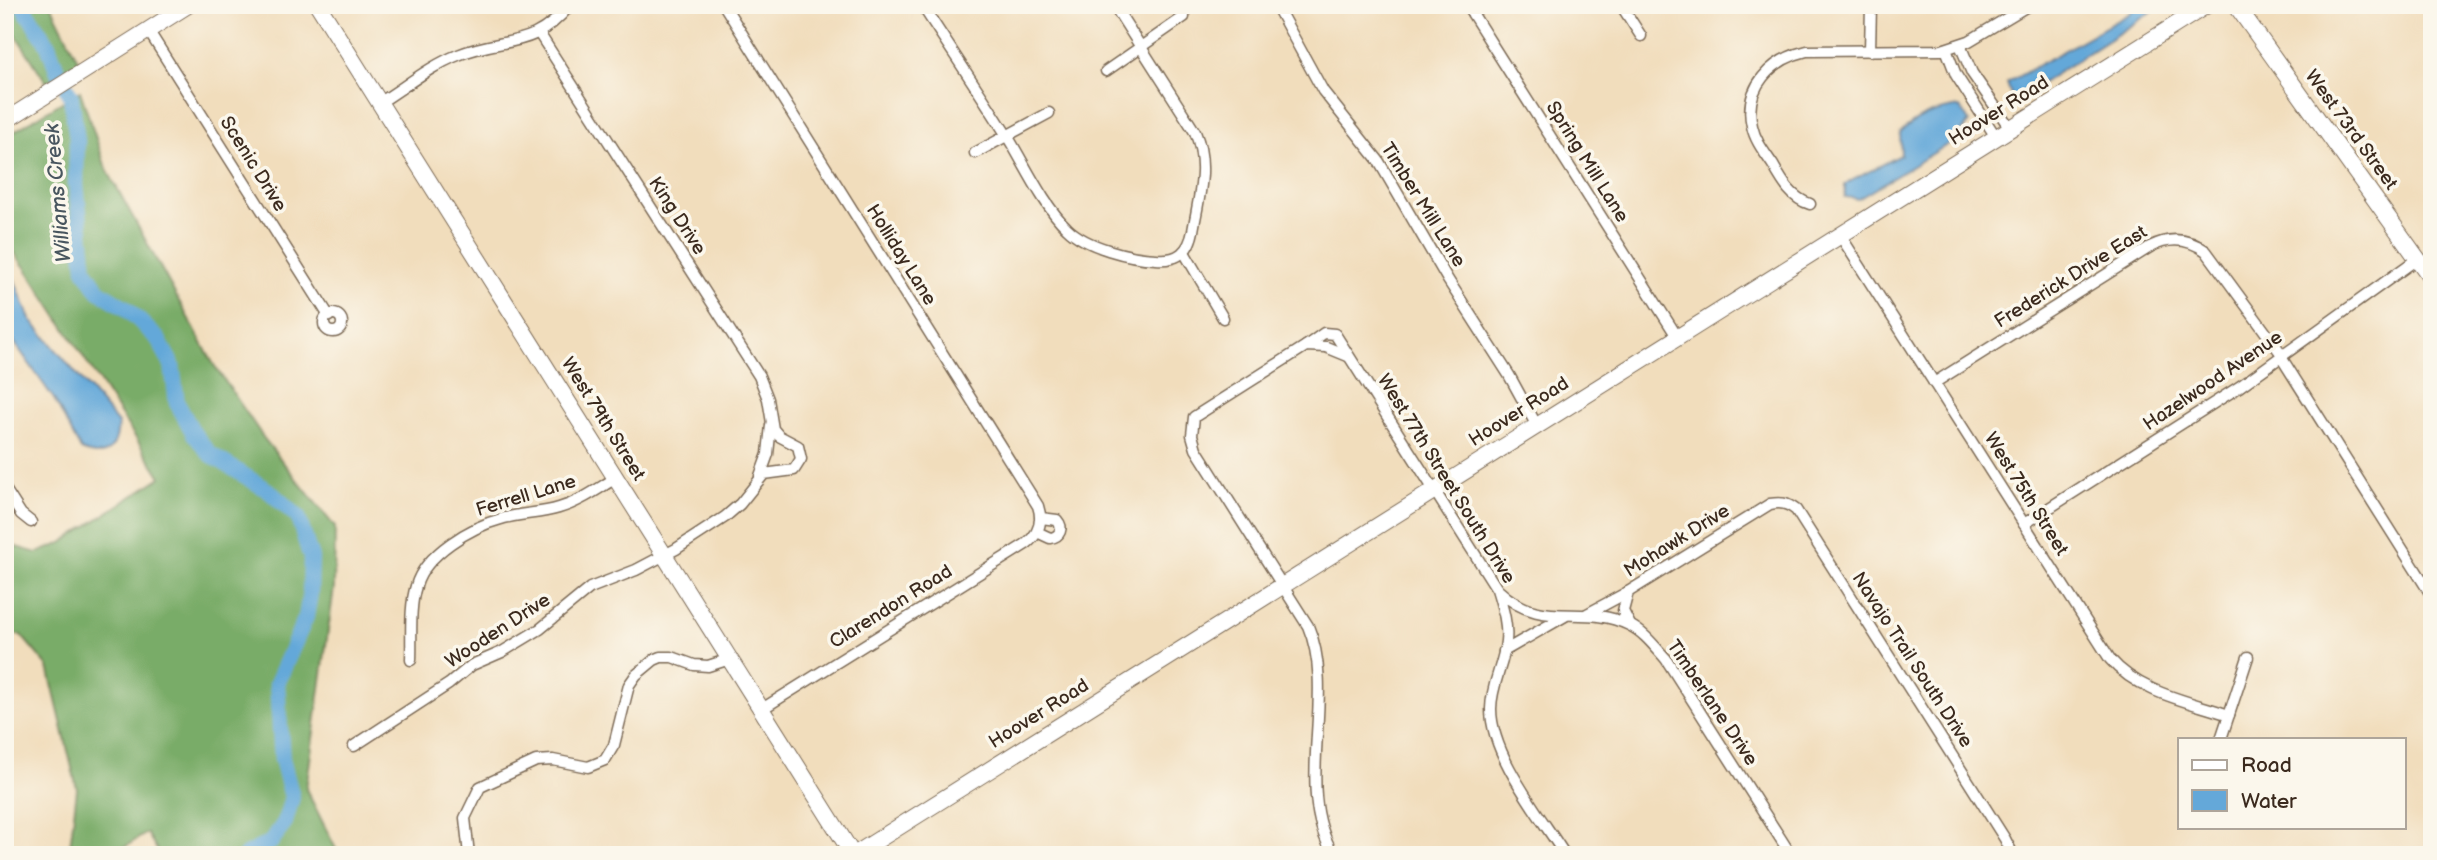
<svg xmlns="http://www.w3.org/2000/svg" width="2437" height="860" font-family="'Balsamiq Sans',sans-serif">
<rect width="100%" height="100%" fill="#fbf7ec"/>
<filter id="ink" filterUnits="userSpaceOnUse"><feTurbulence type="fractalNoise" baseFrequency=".0143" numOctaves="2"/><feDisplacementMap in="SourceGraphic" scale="14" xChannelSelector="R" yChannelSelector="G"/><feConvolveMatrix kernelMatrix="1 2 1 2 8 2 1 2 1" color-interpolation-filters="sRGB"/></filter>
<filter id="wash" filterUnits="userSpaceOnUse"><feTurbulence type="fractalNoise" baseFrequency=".00686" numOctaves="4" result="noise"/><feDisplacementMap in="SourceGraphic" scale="28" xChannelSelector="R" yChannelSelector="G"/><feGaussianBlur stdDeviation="1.57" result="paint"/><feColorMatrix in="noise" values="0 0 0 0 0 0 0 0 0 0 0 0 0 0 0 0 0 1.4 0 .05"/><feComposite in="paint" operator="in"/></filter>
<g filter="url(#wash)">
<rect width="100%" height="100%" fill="#f1ddbc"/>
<g fill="#79ac68" stroke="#5a6b43" stroke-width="2">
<path d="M5,5H51L79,62L46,82L5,18Z"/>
<path d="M80,91L106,168L214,365L265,440L335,527L334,588L306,789L339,855H160L147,833L112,855H69L77,789L48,667L21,635H5V535L10,545L37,553L60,544L161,477L35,282L5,239V137Z"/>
</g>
<g fill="#64a8d9" stroke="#50697c" stroke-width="2">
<path d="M2137,5H2162L2025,94L2012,98L2007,83L2130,13Z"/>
<path d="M1960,107L1969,122L1955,140L1858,199L1845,197V184L1901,155L1900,133C1919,115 1935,111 1960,107Z"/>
<path d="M5,256L30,319L118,423C117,449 107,461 81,450L54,399L5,329Z"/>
</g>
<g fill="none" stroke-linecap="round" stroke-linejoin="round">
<path stroke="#64a8d9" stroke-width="16" d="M22,5L48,45L57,70L71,97L77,140L76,184L85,270L99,291L126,308L158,339L172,365L177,403L194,434L210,454L269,491L298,517L311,558L310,594L306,617L277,683L282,759L292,797L285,822L271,842L246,855"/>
</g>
</g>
<g filter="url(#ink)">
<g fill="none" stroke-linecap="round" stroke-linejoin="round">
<defs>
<g id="street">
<path d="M724,5L1038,506C1043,521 1039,534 1026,544L762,709"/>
<path d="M922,5C951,50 981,94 1009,139C1026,167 1044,206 1067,228C1086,247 1130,258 1156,259C1178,261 1189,252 1193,231C1199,196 1209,165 1195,132L1114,5"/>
<path d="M1276,5L1323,91L1378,160L1448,280L1509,375L1537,426"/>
<path d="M1467,5L1678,338"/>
<path d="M1621,5L1641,36"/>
<path d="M148,30L329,316"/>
<path d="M1960,45L1972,73L2010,128"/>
<path d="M1946,49L1956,75L1996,137"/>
<path d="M1870,51L1871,5"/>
<path d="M1106,71L1184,17"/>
<path d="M379,103C405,87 430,66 458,55C505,36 532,51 570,5"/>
<path d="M975,153L1049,113"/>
<path d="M1810,204C1791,198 1782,181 1773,165C1765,153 1755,141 1752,126C1743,87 1772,59 1807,51L1942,50L1969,41L2029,5"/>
<path d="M1840,235L2110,659C2139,693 2188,701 2229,715"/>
<path d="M1184,252L1223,318"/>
<circle cx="333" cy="323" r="9"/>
<path d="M1306,346L1324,333L1335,334L1497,589C1502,606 1508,623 1506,641C1504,664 1491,685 1491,709C1491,756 1540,815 1565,855"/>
<path d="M2281,357L2432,596"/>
<path d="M1934,383L2150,247C2169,237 2188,238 2206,251L2283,356"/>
<path d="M760,476L768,454L771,425"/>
<path d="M5,489L21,514L31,522"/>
<path d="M2024,524L2239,387L2417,259"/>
<path d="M1037,532L1050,538C1060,537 1064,528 1057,520L1041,518"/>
<path d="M1499,591C1543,632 1582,602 1629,625C1644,632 1655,647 1666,659L1791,855"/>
<path d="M1628,592L1623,611L1630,625"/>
<path d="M1587,614L1628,592L1770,504C1781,502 1787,503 1796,510L2005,839L2013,855"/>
<path d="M1504,651L1565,616"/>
<path d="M411,660C412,637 409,608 416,586C425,554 471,527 501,519C520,513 540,514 559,508C580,502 597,489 616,478"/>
<path d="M2221,739L2248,657"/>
<path d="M354,746L449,684L472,665L502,652L540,629L590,588L636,570L676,549L725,517L740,504L764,474L794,470L801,459L798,446L779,436L773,429L768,399L759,376L539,33"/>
<path d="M469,855L465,818L480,787L536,761L553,760L588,767L605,760L614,745L629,685L636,675L654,660L661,657H672L694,665L708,666L730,659"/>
<path d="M1334,855C1292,788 1338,697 1308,626L1196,449L1192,435L1194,417L1306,346L1326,347L1348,356"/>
</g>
<g id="secondary">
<path d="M318,5L853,855"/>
<path d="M2236,5L2432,279"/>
<path d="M5,121L188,5"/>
<path d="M854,855L2207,5"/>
</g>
</defs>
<use href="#street" stroke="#7b6955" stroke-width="13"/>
<use href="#secondary" stroke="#7b6955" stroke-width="18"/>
<use href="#street" stroke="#fff" stroke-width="10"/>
<use href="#secondary" stroke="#fff" stroke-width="16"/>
</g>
</g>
<g text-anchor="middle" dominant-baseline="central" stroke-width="7" stroke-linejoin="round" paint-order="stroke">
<g font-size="19" fill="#3b2a1e" stroke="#fbf7ec">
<text transform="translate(1999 111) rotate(-32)">Hoover Road</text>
<text transform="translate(2351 130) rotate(54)">West 73rd Street</text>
<text transform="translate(1587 162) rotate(58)">Spring Mill Lane</text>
<text transform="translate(253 164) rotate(58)">Scenic Drive</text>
<text transform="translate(1423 205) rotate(58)">Timber Mill Lane</text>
<text transform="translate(677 216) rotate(57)">King Drive</text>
<text transform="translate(901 255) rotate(58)">Holliday Lane</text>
<text transform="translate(2071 277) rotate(-32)">Frederick Drive East</text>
<text transform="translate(2213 381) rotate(-34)">Hazelwood Avenue</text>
<text transform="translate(1519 412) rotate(-32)">Hoover Road</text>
<text transform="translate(603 419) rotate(58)">West 79th Street</text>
<text transform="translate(1446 479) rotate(58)">West 77th Street South Drive</text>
<text transform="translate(2026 494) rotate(58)">West 75th Street</text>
<text transform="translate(526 496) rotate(-17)">Ferrell Lane</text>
<text transform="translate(1677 541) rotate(-32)">Mohawk Drive</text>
<text transform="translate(891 607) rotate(-32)">Clarendon Road</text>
<text transform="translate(498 631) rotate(-33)">Wooden Drive</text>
<text transform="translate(1912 660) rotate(57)">Navajo Trail South Drive</text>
<text transform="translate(1712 703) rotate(56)">Timberlane Drive</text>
<text transform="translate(1039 714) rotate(-32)">Hoover Road</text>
</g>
<g font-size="21" font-style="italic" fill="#49565f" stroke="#fbf7ec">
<text transform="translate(58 193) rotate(-95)">Williams Creek</text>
</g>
</g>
<rect width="2437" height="860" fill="none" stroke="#fbf7ec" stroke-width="28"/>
<rect x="2178" y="738" width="228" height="91" fill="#fbf7ec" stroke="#aea59a" stroke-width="2"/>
<rect x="2192" y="760" width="35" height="10" fill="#ffffff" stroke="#aea59a" stroke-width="2"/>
<text x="2241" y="772" font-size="21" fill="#3b2a1e">Road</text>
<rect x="2192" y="790" width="35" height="21" fill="#64a8d9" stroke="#aea59a" stroke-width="2"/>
<text x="2241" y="808" font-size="21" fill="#3b2a1e">Water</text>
</svg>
